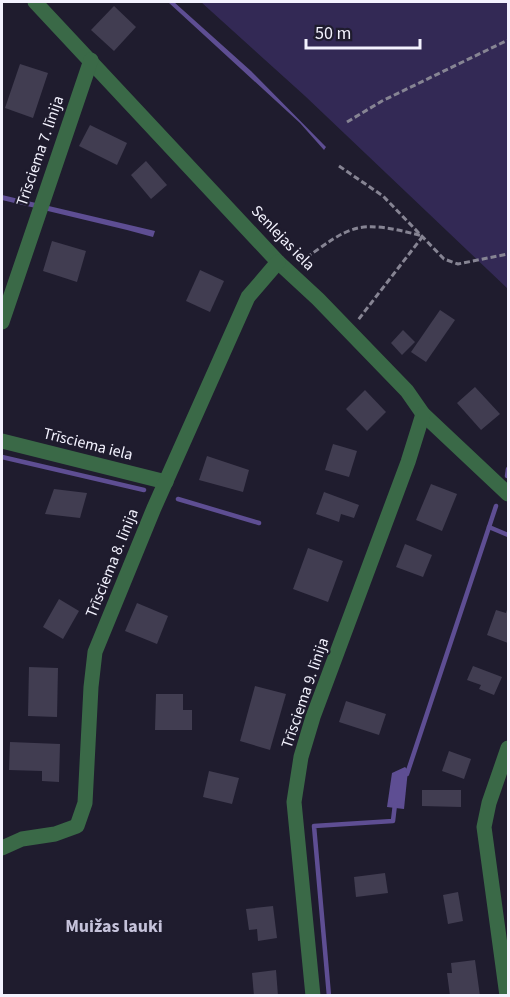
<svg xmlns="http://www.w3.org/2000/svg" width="510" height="997" font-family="'Source Sans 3',sans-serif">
<rect width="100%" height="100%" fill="#1f1c2e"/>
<path fill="#332955" d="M201,2H508V289L305,96Z"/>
<g fill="#5e4e93">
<path d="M168,2H174L251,71L326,147L324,150L300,123Z"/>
<path d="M2,195L155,231L153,237L127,230L2,200Z"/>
<path d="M405,767L408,770L404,809L387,807L392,773Z"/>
</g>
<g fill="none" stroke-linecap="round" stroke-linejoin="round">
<g stroke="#5e4e93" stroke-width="4.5">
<path d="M2,457L144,490"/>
<path d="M507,476L508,469"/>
<path d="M178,499L259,523"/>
<path d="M489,527L508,535"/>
<path d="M407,774L496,506"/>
<path d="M329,996L314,826L393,821L395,804"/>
</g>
</g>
<g fill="#413d51">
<path d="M114,6L136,27L114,51L91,30Z"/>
<path d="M20,64L48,73L33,118L5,108Z"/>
<path d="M90,125L127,143L117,165L79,146Z"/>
<path d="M146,161L167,185L151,199L131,175Z"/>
<path d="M52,241L86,251L77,282L43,271Z"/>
<path d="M200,270L224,281L210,312L186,301Z"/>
<path d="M440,310L455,320L426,362L411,352Z"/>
<path d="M403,330L415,342L402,355L391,343Z"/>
<path d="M475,387L500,414L481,430L457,403Z"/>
<path d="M365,390L386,412L367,431L346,409Z"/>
<path d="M333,444L357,451L349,477L325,470Z"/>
<path d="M207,456L249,470L243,492L199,480Z"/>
<path d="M431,484L457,494L442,531L416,520Z"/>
<path d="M54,489L87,493L80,518L45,514Z"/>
<path d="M324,492L359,505L354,518L341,514L339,522L316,514Z"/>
<path d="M405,544L432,555L423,577L396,567Z"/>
<path d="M308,548L343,561L328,602L293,589Z"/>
<path d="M59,599L79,611L63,639L43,627Z"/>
<path d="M137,603L168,616L157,644L125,631Z"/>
<path d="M508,606V643L487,635L496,610L506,613Z"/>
<path d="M473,666L502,677L494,695L479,689L481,685L467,680Z"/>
<path d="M29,667L58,668L57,717L28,716Z"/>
<path d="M255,686L286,694L270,750L240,741Z"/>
<path d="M156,694H183V710H192V730H155Z"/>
<path d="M346,701L386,714L379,735L339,722Z"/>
<path d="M10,742L60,744L59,782L42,781V771L9,770Z"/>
<path d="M449,751L471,759L464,779L442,771Z"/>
<path d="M209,771L239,778L232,804L203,797Z"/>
<path d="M422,790H461V807L422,806Z"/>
<path d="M385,873L388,893L356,897L354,877Z"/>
<path d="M458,892L463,921L448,924L443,895Z"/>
<path d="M273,906L277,938L258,941L257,929L249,930L246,909Z"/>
<path d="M475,960L480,996H450L447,973H452L451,963Z"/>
<path d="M276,970L278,996H254L252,973Z"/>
</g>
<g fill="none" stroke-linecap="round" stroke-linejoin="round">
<g stroke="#868493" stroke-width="3" stroke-dasharray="6 3" stroke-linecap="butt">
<path d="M347,122L382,101L508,40"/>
<path d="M339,166L383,196L444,259L458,264L508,254"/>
<path d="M299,263C353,224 356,219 423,236L358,320"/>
</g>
<g stroke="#3a6947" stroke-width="15">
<path d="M35,2L278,262L318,299L407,391L423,414L508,494"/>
<path d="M2,322L91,60"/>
<path d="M2,441L166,482"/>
<path d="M2,848L22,839L55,834L77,826L85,803L91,687L95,652L154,508L248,297L278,262"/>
<path d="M313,996L294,802L301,757L313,717L408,462L423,414"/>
<path d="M507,996L484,827L489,803L508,748"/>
</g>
</g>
<g text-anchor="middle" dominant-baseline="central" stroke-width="4.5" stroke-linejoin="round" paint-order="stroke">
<g font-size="16" fill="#f3f2fe" stroke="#1f1c2e">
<text transform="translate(40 151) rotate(-71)">Trīsciema 7. līnija</text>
<text transform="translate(283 238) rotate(46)">Senlejas iela</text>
<text transform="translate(88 444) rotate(14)">Trīsciema iela</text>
<text transform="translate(112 563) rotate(-68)">Trīsciema 8. līnija</text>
<text transform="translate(305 693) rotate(-71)">Trīsciema 9. līnija</text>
</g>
<g font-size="18" font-weight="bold" fill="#c5c2da" stroke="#1f1c2e">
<text x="114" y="926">Muižas lauki</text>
</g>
</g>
<rect width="510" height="997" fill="none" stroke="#f3f2fe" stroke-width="6"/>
<path d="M306 39v9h114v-9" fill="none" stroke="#f3f2fe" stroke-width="3"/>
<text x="315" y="39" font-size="18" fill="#f3f2fe" stroke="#1f1c2e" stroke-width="4.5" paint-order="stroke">50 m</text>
</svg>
